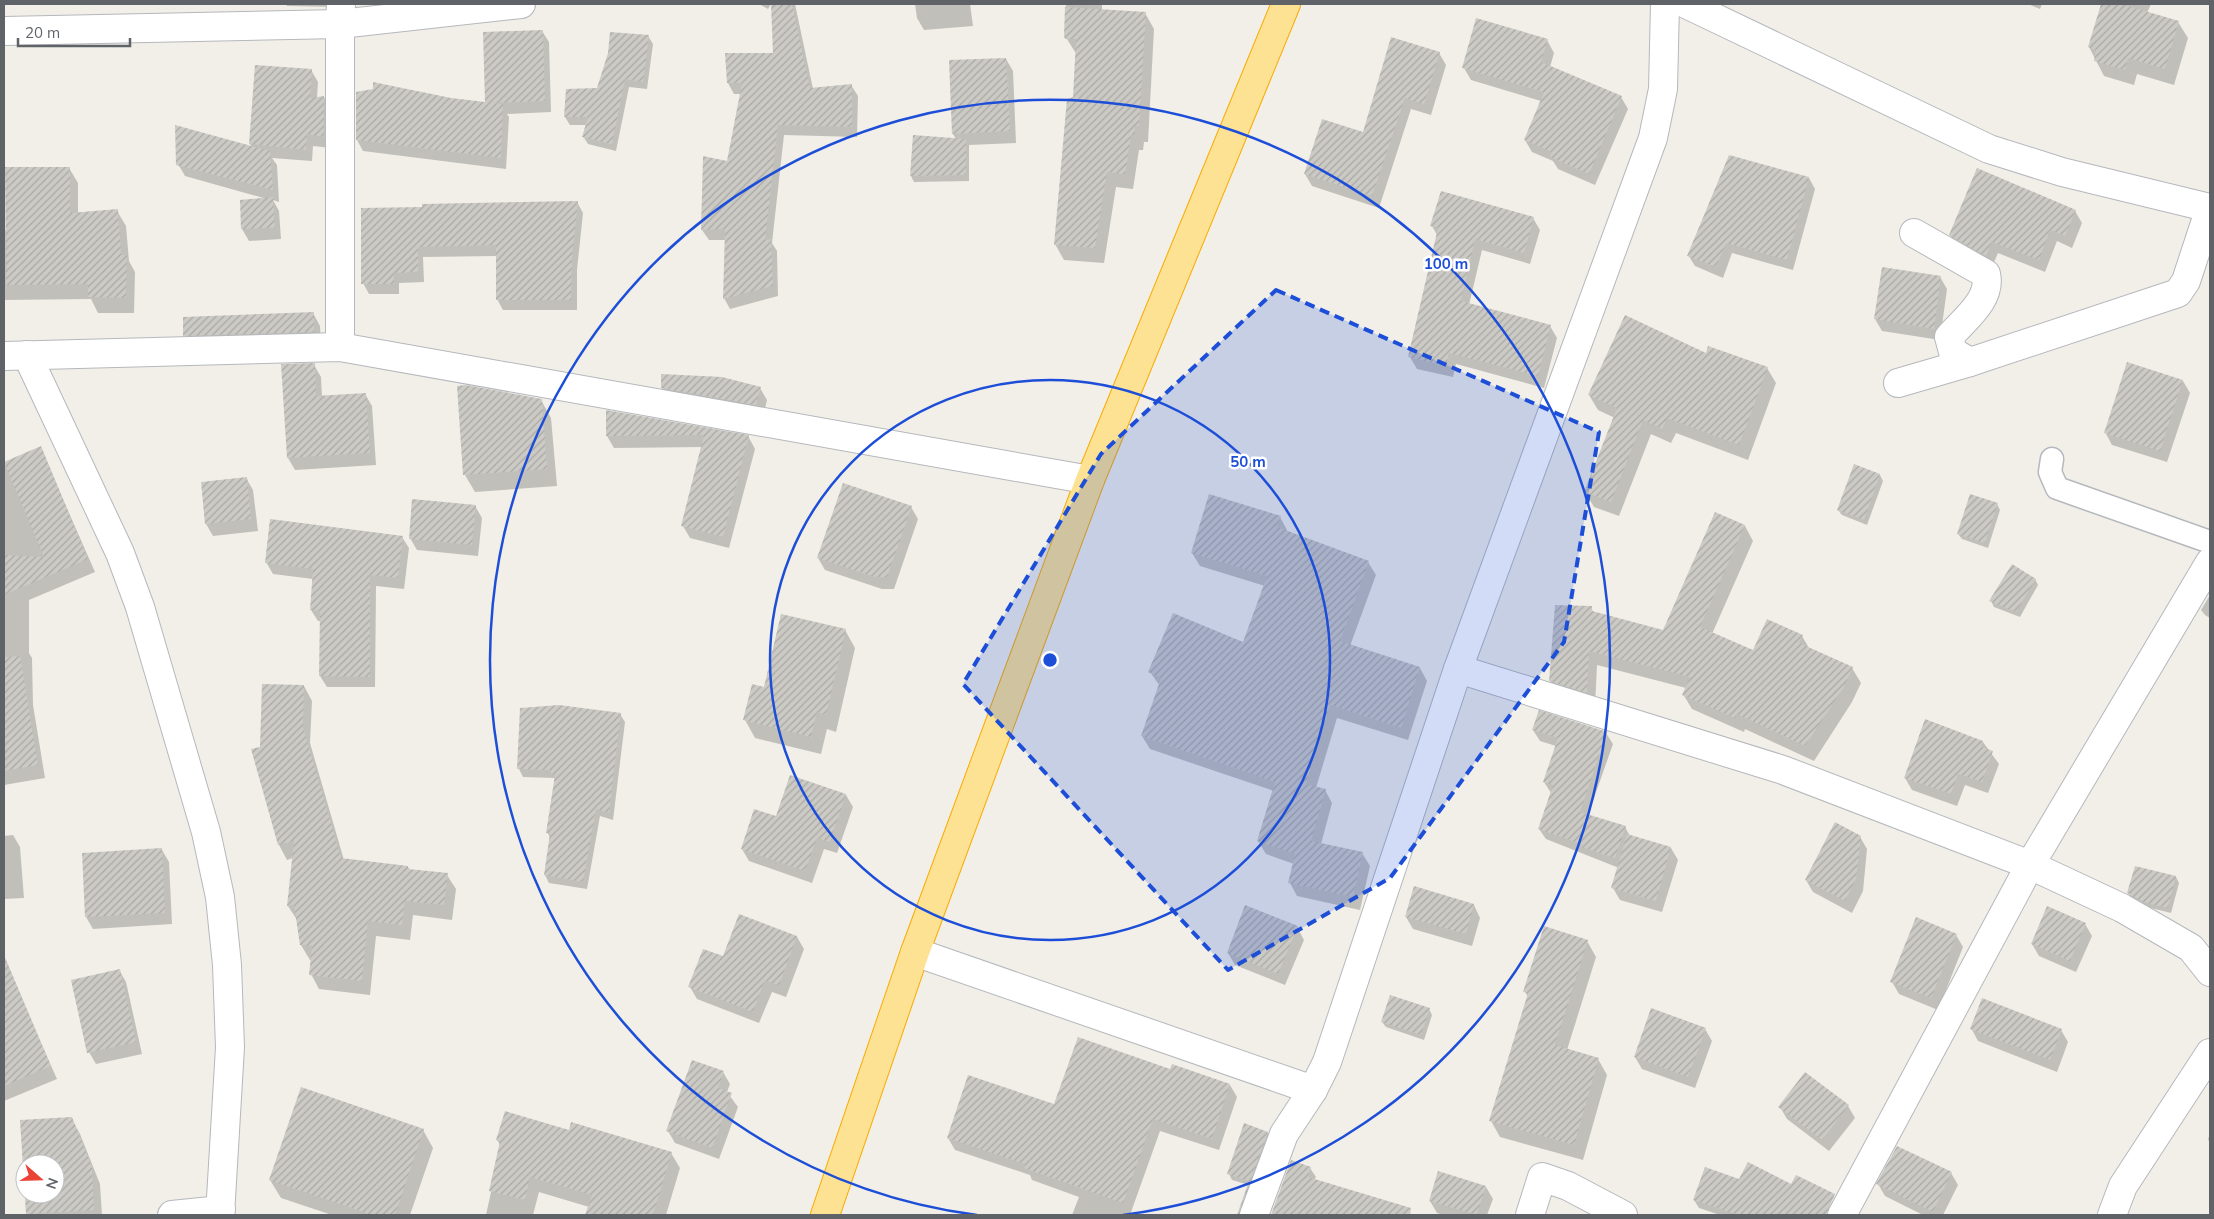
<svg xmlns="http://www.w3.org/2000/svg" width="2214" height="1219" font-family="Mulish,sans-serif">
<defs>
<pattern id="building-hatch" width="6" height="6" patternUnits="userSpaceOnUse" patternTransform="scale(1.25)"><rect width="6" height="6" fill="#cccac5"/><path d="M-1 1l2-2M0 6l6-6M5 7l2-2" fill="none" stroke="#a9a8a4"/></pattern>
</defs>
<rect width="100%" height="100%" fill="#f1efe8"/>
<g fill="#0003">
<path d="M286,4H338L335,7L287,6Z"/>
<path d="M654,4H690L654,5Z"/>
<path d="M759,4H771L768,9Z"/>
<path d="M772,4H795L813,89L851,85L858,96L857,137L784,135L772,243L777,251L778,296L730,309L724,298L726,240H709L702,230L728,162L741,94H734L728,83L727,54H775Z"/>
<path d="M915,4H970L973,26L924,30L917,18Z"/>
<path d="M1066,4H1102V10L1145,13L1154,29L1148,142H1144L1143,150H1139L1133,189L1116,187L1104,263L1064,260L1055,244L1074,97L1077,55L1065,36Z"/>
<path d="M2028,4H2042L2040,9Z"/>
<path d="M2102,4H2151L2147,13L2178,22L2188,38L2174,85L2137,74L2134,85L2104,76L2089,47Z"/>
<path d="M542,31L549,42L551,112L507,114L509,117L506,169L363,151L357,140L451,100L486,104Z"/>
<path d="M648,36L653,44L647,89L629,87L616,151L588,144L583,136L587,125H570L565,117L598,89Z"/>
<path d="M1547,40L1554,53L1550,67L1621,97L1628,109L1595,185L1558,169L1553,161L1532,152L1525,140L1541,101L1471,80L1464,68Z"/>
<path d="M1439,53L1446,65L1431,115L1411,109L1379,208L1312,186L1305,174L1364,134Z"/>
<path d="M1006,59L1013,71L1016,143L969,145V181L914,182L911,176L914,136L956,139L953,134Z"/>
<path d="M257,66L311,70L318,82L317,98L324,97L331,109V148L313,146L312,161L272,158L277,165L279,202L273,200L279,211L281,239L249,241L242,229L267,199L185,176L178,164L253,148L250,144Z"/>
<path d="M69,168L78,183V214L117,211L126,226L129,261L135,272L134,313H98L91,299L4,300V230H7Z"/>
<path d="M1809,178L1815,189L1793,270L1732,253L1723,278L1695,266L1688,255Z"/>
<path d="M577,202L583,213L577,270V310H503L497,299V256L423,257L424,282L399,283V294H369L363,283L362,210Z"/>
<path d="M2075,211L2082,223L2072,248L2057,241L2045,272L1998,253L1992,267L1957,247L1950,235Z"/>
<path d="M1533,218L1540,230L1530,264L1482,250L1469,305L1550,326L1557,338L1544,388L1456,364L1453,377L1417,369L1410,357L1437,235L1432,226Z"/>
<path d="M1940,277L1947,289L1940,340L1882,331L1875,319Z"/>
<path d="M313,313L320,326L321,344L192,347L185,335Z"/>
<path d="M1707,354L1767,368L1776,383L1748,460L1676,433L1671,443L1651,434L1619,516L1594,507L1585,492L1615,418L1598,410L1589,395Z"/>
<path d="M314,365L321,377L322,397L365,394L372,406L376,465L295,470L288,458Z"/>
<path d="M2183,381L2190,393L2167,462L2112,445L2105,432Z"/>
<path d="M662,388H760L767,400L763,417L669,400Z"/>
<path d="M541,400L551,418L557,486L475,492L465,475Z"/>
<path d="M607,412L748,436L755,449L729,548L690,538L683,526L702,447L614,448L607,436Z"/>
<path d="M40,447L95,572L29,600V653L32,658L33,705L45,778L4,785V463Z"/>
<path d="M1880,475L1883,481L1867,525L1842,515L1838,510Z"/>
<path d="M246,478L253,490L258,531L213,536L206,524Z"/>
<path d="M1997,504L2000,510L1988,548L1962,539L1958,534Z"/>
<path d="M475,506L482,518L478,556L417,550L410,538Z"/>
<path d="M911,507L918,519L894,589H882L825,570L818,558Z"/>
<path d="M1716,514L1745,526L1753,541L1712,634L1753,652L1802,636L1809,648L1852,668L1861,683L1852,702L1814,761L1745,729L1744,732L1692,709L1683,694L1686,688L1597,665L1595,707L1559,696L1550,681L1591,608L1594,613L1664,631Z"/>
<path d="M1280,517L1287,530V532L1368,562L1376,575L1350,646L1420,668L1427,681L1408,740L1337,718L1316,788L1325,790L1332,803L1321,844L1362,853L1370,866L1360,910L1297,896L1290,883L1294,864L1266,854L1258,841L1274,791L1150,749L1142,736L1160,686L1150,672L1244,644L1265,586L1200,566L1192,553Z"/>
<path d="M402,537L409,548L404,589L376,586L375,687H327L320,676L321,621H318L311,610L313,579L273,574L266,562Z"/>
<path d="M2035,579L2038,585L2020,617L1994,607L1991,601Z"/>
<path d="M2210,595V618L2205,615L2201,610Z"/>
<path d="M845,630L855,648L836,732L827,729L821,754L755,738L745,720L765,688Z"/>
<path d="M304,686L312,701L310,743L344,860L408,867L410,870L447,875L456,889L452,920L413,915L410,940L376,936L370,995L319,989L311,974L312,960H310L301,945L297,920L288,906L293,858L287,860L279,845L252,750L261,747Z"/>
<path d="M521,709L620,714L625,722L613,820L600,816L587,889L549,883L545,875L551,839L547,832L556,780L554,778L523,777L519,769Z"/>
<path d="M1533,730L1606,733L1613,744L1588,815L1625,827L1630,836L1671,848L1678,860L1662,912L1620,900L1613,888L1619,868L1546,839L1539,829L1551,793L1544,782L1556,746L1540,741Z"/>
<path d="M1983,742L1999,764L1988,793L1965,785L1957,806L1912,790L1905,778Z"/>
<path d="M791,776L846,795L853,807L837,853L824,849L812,883L749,861L742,849L776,818Z"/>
<path d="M13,835L20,847L24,898L4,899V836Z"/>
<path d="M1860,837L1867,849L1863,891L1852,913L1813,892L1806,880Z"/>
<path d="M162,850L169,862L172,924L93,929L86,917Z"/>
<path d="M2176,877L2179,883L2171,913L2147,907L2132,899L2129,893Z"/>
<path d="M1474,905L1480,918L1472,946L1413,929L1406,917Z"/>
<path d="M739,916L797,937L804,949L786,997L772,992L759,1023L697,999L690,987L724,958Z"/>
<path d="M2085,924L2092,936L2076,972L2039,956L2032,944Z"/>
<path d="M1297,927L1304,940L1285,985L1235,965L1228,953Z"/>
<path d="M1956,935L1963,947L1938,1010L1899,994L1892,982Z"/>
<path d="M1587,941L1596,957L1567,1050L1598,1059L1607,1075L1583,1160L1500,1137L1491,1121L1528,997L1525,992Z"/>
<path d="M119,970L126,982L142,1054L96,1064L89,1052Z"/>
<path d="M22,1001L57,1079L4,1101V1008Z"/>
<path d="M1429,1009L1432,1015L1424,1040L1386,1027L1382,1022Z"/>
<path d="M1971,1028L2061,1030L2068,1042L2057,1072L1978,1041Z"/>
<path d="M1705,1029L1712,1041L1695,1088L1642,1069L1635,1057Z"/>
<path d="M1171,1071L1230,1085L1237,1097L1219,1150L1160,1131L1130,1215H1072L1079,1197L1032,1180L1030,1175L955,1150L948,1138Z"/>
<path d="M723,1072L730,1084L727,1092L738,1107L719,1159L675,1143L668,1131Z"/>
<path d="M1848,1106L1855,1118L1829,1151L1787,1119L1780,1107Z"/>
<path d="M71,1118L80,1134L100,1184L102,1215H27L26,1194H55V1164H25V1183L21,1121Z"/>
<path d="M423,1130L433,1148L410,1215H332L281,1198L270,1180Z"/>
<path d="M570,1131L671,1153L680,1168L666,1215H586L589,1207L539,1192L533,1215H486L501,1146L497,1140Z"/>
<path d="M1267,1133L1271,1138L1242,1215H1238L1249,1185L1232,1180L1229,1174Z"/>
<path d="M2210,1134V1144L2208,1139Z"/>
<path d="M1292,1162L1310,1168L1316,1177L1314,1180L1404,1215H1272Z"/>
<path d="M1951,1173L1958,1185L1943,1215H1923L1885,1196L1878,1184Z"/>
<path d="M1739,1180L1792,1185L1831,1200L1825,1215H1720L1699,1208L1694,1200Z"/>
<path d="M1486,1187L1493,1199L1487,1215H1444L1437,1213L1430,1201Z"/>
</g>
<g fill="url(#building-hatch)" fill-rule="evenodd">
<path d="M771,4H792L810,88L852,84V127L778,125L765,240L771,239L773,286L723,299L725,229L701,230L703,156L727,161L742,83H727L725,53H773Z"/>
<path d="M2101,4H2121L2179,21L2165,69L2128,58L2125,70L2094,61L2096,50L2088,47Z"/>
<path d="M1065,7L1146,12L1139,126H1135V135H1131L1125,174L1107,172L1095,248L1054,245L1067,99L1073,97L1076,39H1065L1064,36Z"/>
<path d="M1476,18L1548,39L1541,62L1622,96L1589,174L1550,157L1552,152L1524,140L1544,92L1462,68Z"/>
<path d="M543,30L545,101L492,103L503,104L501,158L356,140V92L373,89V82L451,98L485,102L483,32Z"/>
<path d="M610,32L649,35L643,82L625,79L612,144L582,137L588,117H564L566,89L597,88L608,53Z"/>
<path d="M1391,37L1440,52L1424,104L1405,98L1372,196L1304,174L1322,119L1363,132Z"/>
<path d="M1006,58L1010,131L952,134L949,60Z"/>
<path d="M255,65L312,69L310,98L324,96V137L307,134L306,150L249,144Z"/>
<path d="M175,125L270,151L273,190L176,165Z"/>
<path d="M913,135L966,139V175L910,176Z"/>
<path d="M1729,155L1809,177L1787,260L1726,243L1716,267L1687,256Z"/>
<path d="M5,167H70V213L118,209L121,255H127L126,298L88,297V284L6,285Z"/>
<path d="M1977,168L2076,210L2065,236L2050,230L2039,260L1992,242L1986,256L1949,235Z"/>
<path d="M1441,191L1534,217L1524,253L1475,239L1461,301L1551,325L1538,376L1449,353L1446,366L1408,357L1438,228L1430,226Z"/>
<path d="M273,197L275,228L241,229L240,200Z"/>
<path d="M578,201L572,258L571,300H496V245L418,247V272L394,273V284H361V208L422,207V204Z"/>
<path d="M1882,267L1941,276L1934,329L1874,319Z"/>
<path d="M314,312V332L183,336V317Z"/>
<path d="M1625,315L1706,353L1708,346L1768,367L1739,445L1667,418L1662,429L1643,420L1611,502L1584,492L1617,408L1588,395Z"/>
<path d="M2127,362L2183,380L2160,451L2104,433Z"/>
<path d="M315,363L316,396L366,393L370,453L287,458L281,364Z"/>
<path d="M661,374L722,377L761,387L756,405L661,388Z"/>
<path d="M466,385L542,399L547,469L463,475L457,386Z"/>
<path d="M606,410L749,435L723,537L681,526L704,435L606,436Z"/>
<path d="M41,446L88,559L4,595V555L44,557L4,462Z"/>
<path d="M1854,464L1880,474L1864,520L1837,510Z"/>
<path d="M247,477L251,519L205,524L201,482Z"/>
<path d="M843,483L912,506L887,577H875L817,558Z"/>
<path d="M1209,494L1281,516L1277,527L1369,561L1340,641L1420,667L1401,728L1330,705L1306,784L1326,789L1311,841L1363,852L1353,897L1288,883L1295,854L1257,841L1275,782L1141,736L1161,678L1148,672L1173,613L1243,642L1267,576L1191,553Z"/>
<path d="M1970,494L1998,503L1985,543L1957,534Z"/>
<path d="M412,499L476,505L472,545L409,539Z"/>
<path d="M1715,512L1745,525L1700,627L1753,650L1767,619L1803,635L1799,643L1853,667L1844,687L1805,746L1737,714L1735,718L1682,695L1690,677L1589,651L1587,693L1549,681L1555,605L1592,606V611L1663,630Z"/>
<path d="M270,519L403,536L398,578L370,575V677L319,676L320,611L310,610L313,569L265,563Z"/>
<path d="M2012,564L2036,579L2016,612L1989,601Z"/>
<path d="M781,614L846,629L826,715L817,712L811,737L743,720L752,684L764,687Z"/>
<path d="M20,656L38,765L4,771V657Z"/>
<path d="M262,684L304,685L303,727L341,858L408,866V869L448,873L444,905L405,901L402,925L368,921L362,981L309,975L312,946L300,945L294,905L287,906L294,841L278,845L251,749L260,747Z"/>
<path d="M559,705L621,713L609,813L596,809L583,882L544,875L550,833H546L555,775L551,774V770L517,769L520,708Z"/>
<path d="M1539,710L1607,732L1580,812L1626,826L1615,858L1581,847L1582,844L1538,829L1553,785L1543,782L1558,738L1532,730Z"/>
<path d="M1925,719L1983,741L1981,747L1993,751L1982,782L1958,774L1951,794L1904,778Z"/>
<path d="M790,775L846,794L830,842L817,838L805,871L741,849L754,809L776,816Z"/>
<path d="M1835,822L1861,836L1856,879L1845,901L1805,880Z"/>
<path d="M1627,834L1671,847L1656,901L1611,888Z"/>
<path d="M162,848L165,913L85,917L82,853Z"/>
<path d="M2135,866L2176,876L2168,908L2143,902L2127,893Z"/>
<path d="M1414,886L1474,904L1466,934L1405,917Z"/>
<path d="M1245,905L1298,926L1278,974L1227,953Z"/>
<path d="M2047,906L2086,923L2070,961L2031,944Z"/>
<path d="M739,914L797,936L779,986L765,980L753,1012L688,987L703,949L723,956Z"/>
<path d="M1916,917L1957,934L1931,998L1890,982Z"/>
<path d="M1544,926L1588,940L1555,1045L1599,1058L1574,1145L1489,1121L1528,993L1523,992Z"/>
<path d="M4,955L51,1066L4,1086Z"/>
<path d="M120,969L136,1042L87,1053L71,980Z"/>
<path d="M1390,995L1430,1008L1421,1035L1381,1022Z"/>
<path d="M1982,998L2062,1029L2050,1060L1970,1029Z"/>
<path d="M1651,1008L1706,1028L1688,1077L1634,1057Z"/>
<path d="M1078,1037L1170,1069L1172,1064L1230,1084L1212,1139L1153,1119L1123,1203L1024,1168L1025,1164L947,1138L968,1075L1054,1104Z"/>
<path d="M692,1060L724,1071L718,1088L732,1093L712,1148L666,1131Z"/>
<path d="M1805,1072L1849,1105L1822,1140L1778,1107Z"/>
<path d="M301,1087L424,1129L395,1215H372L269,1180Z"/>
<path d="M505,1111L569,1130L571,1122L672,1152L653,1215H585L592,1195L530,1177L525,1200L489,1191L500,1141L496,1140Z"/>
<path d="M72,1117L92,1167L94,1210L26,1214L20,1120ZM25,1164H55V1194H25Z"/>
<path d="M1244,1123L1268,1132L1239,1215H1237L1249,1181L1227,1174Z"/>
<path d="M1897,1146L1952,1172L1933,1212L1876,1184Z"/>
<path d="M1291,1160L1311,1167L1308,1177L1411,1208L1410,1215H1271Z"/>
<path d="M1748,1162L1791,1184L1796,1175L1835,1194L1826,1215H1739L1693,1200L1705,1167L1739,1179Z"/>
<path d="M1438,1171L1486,1186L1477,1215L1429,1201Z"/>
</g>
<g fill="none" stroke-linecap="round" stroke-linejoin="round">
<defs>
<path id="lane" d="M2052,459L2050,472L2057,488L2210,542"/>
<g id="street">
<path d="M1686,4L1989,149L2062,172L2210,208"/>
<path d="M4,31L340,24L521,4"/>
<path d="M1914,233L1986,274C1992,299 1965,319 1949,337L1953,352L1970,362L2178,293L2186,281L2210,208"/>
<path d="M340,347V24L341,4"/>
<path d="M27,355L120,553L140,607L206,832L220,897L227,965L230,1047L220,1215"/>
<path d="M4,356L340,347L1090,480"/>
<path d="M1898,383L1970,362"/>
<path d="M1458,669L1783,770L2030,865L2122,908L2191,948L2210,972"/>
<path d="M915,952L1313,1090"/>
<path d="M172,1215L221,1210"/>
<path d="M1254,1215L1284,1134L1313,1090L1327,1062L1458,669L1653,138L1663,89L1665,4"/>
<path d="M1530,1215L1542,1177L1568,1186L1623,1215"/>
<path d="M1842,1215L2030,865L2210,562"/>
<path d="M2112,1215L2123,1186L2210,1053"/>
</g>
<path id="highway" d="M825,1215L915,952L1090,480L1286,4"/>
</defs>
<use href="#lane" stroke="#b5b8bc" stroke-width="25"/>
<use href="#street" stroke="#b5b8bc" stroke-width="30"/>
<use href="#highway" stroke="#f9ab00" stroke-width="30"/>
<use href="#lane" stroke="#fff" stroke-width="22"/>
<use href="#street" stroke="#fff" stroke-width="28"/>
<use href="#highway" stroke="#fde293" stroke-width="28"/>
</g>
<path fill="#1d4ed8" fill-opacity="0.2" stroke="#1d4ed8" stroke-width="4" stroke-dasharray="10 6" stroke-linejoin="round" d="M1276,290L1599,432L1564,642L1390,878L1228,970L963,684L1101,454Z"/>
<g fill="none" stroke="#1d4ed8" stroke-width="2.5">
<circle cx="1050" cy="660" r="280"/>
<path d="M977 1215A560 560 0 1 1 1123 1215"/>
</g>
<circle cx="1050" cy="660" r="8" fill="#1d4ed8" stroke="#fff" stroke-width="2.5"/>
<g font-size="15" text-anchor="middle" font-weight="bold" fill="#1d4ed8" stroke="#fff" stroke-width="5" stroke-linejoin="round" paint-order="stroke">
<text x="1446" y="269">100 m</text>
<text x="1248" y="467">50 m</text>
</g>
<rect width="2214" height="1219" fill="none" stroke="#5f6368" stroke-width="10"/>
<g transform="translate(40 1179) rotate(110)"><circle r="24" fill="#ffffff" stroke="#bfc1c3"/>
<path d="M0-4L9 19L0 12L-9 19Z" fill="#ea4335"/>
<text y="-8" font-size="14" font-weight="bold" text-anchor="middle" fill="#5f6368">N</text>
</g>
<path d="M18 38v8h112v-8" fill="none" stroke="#5f6368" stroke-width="2.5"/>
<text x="25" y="38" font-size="15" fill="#5f6368" stroke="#ffffff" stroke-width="4" paint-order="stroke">20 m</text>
</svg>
